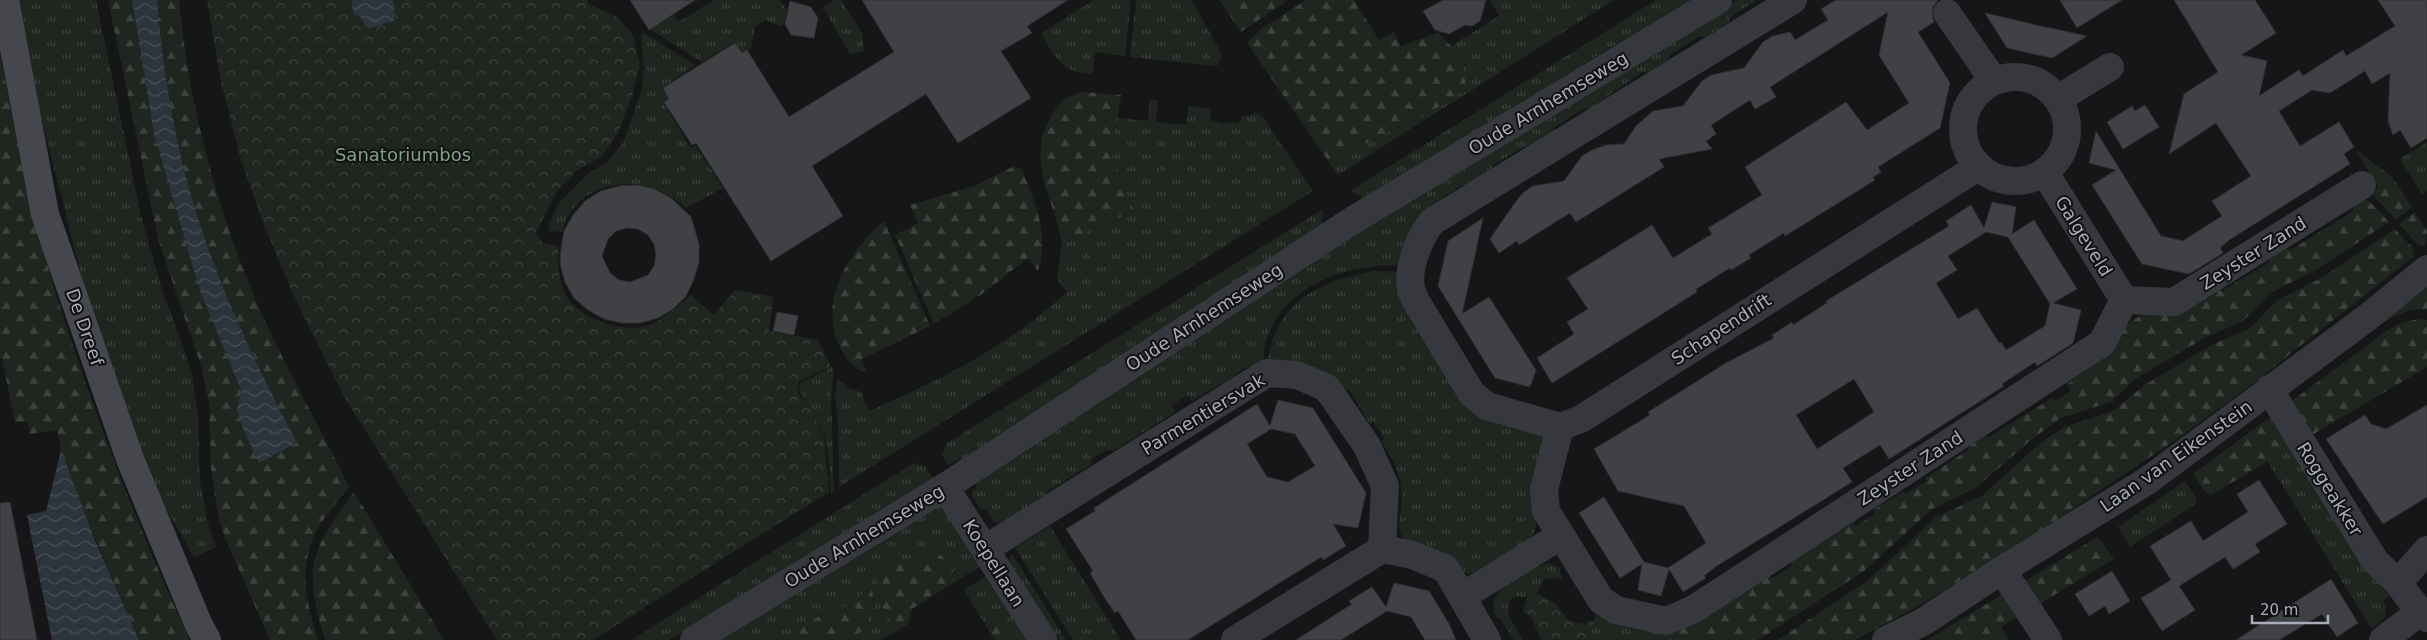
<svg xmlns="http://www.w3.org/2000/svg" width="2427" height="640" font-family="'DejaVu Sans',sans-serif">
<defs>
<pattern id="grass-tufts" width="24" height="20" patternUnits="userSpaceOnUse" patternTransform="scale(1.25)"><rect width="24" height="20" fill="#1e261f"/><path d="M3 7l-1-3M5 7V3M7 7l1-3M15 17l-1-3M17 17v-4M19 17l1-3" fill="none" stroke="#3c433d"/></pattern>
<pattern id="forest-firs" width="22" height="20" patternUnits="userSpaceOnUse" patternTransform="scale(1.25)"><rect width="22" height="20" fill="#1e261f"/><path d="M5 1l3.5 6h-7zM16 11l3.5 6h-7z" fill="#3c433d"/></pattern>
<pattern id="park-crowns" width="20" height="18" patternUnits="userSpaceOnUse" patternTransform="scale(1.25)"><rect width="20" height="18" fill="#1e261f"/><path d="M2 6a3 3 0 1 1 6 0M12 15a3 3 0 1 1 6 0" fill="none" stroke="#3c433d"/></pattern>
<pattern id="water-waves" width="16" height="10" patternUnits="userSpaceOnUse" patternTransform="scale(1.25)"><rect width="16" height="10" fill="#2c353c"/><path d="M0 5q4-4 8 0t8 0" fill="none" stroke="#485056"/></pattern>
</defs>
<rect width="100%" height="100%" fill="#161618"/>
<g fill="url(#grass-tufts)">
<path d="M19,0H96L141,216L162,290L184,349L192,375L198,414L200,482L209,527L216,547L194,557L155,490L85,290L41,116Z"/>
<path d="M714,0H780L787,11L784,23L780,26L766,20L755,27L751,49L742,53L735,42L702,62L649,29L674,14L678,22Z"/>
<path d="M834,0H841L862,33L864,51L850,54L823,7Z"/>
<path d="M1094,0H1131L1125,56L1095,52L1093,74C1061,72 1056,59 1041,33Z"/>
<path d="M1136,0H1192L1222,55L1217,66L1130,57Z"/>
<path d="M1490,0H1614L1338,175L1331,165L1343,162L1347,152L1425,115L1467,89L1459,55L1451,46L1499,16Z"/>
<path d="M1656,0H1697L1615,45L1365,199L1350,191Z"/>
<path d="M1737,0H1757L1730,17L1729,22L1705,37L1700,36L1670,55L1668,60L1647,73L1642,72L1589,109L1584,108L1554,128L1553,132L1529,148L1523,147L1492,166V170L1467,186L1462,185L1432,204L1402,266C1342,261 1264,294 1263,363L1254,367L1249,366L1234,375L1233,379L1225,385L1220,384L1192,401L1188,395L1171,405L1175,412L1113,451L1107,450L1090,460L1092,464L1045,493L1044,498L1004,523H994L986,510L980,509L972,495V491L977,487L973,481L1175,345Z"/>
<path d="M644,33L695,65L662,88L669,98L663,102L690,147L696,146L723,188L686,208C648,171 578,175 562,232L550,231L548,227L558,204L589,173L607,163L624,141L642,89L644,68L641,35Z"/>
<path d="M1150,99L1158,100L1156,122L1186,125L1188,106L1211,109L1210,120L1226,124V122L1238,124L1242,117L1256,113L1262,116L1313,191L839,487L838,422L835,397L838,378L848,388L861,392L869,411C945,377 1004,349 1067,292L1057,279L1062,242L1134,211L1109,148L1118,118L1148,121Z"/>
<path d="M2427,142V191L2422,194L2400,159Z"/>
<path d="M1323,209L1322,224L963,465L959,459L948,465L942,455L946,444Z"/>
<path d="M1375,271L1401,272L1409,312L1408,316L1427,347L1432,348L1542,436L1544,442L1535,531L1528,541L1475,572L1468,574L1403,539C1395,524 1402,512 1402,496C1401,473 1393,460 1381,441L1384,439L1374,422L1370,424L1350,391L1268,362C1275,301 1321,281 1375,271Z"/>
<path d="M832,367L834,372L831,392L834,491L831,493C829,475 830,452 824,435C818,416 801,404 799,384Z"/>
<path d="M2289,447L2368,571L2389,596L2383,601L2386,605L2385,617L2372,629L2267,461Z"/>
<path d="M914,463L925,466L936,482L669,640H631Z"/>
<path d="M2185,481L2197,500L2196,504L2130,547L2118,527Z"/>
<path d="M938,505L944,506L981,566L958,580L953,567L928,552L912,567L892,624L897,631L880,640H847L869,627L875,601L871,588L834,614L818,617L802,628L793,640H703Z"/>
<path d="M1050,526L1121,640H1073L1015,548Z"/>
<path d="M1012,554L1066,640H1059L1008,560Z"/>
<path d="M1548,563L1560,568V573L1563,579L1554,578L1543,580L1537,593L1529,597H1513C1501,611 1515,626 1523,640H1513L1501,619L1496,617C1493,610 1492,601 1497,594C1504,585 1537,565 1548,563Z"/>
<path d="M987,575L1028,640H1014L1010,634L989,624L988,629L964,590Z"/>
<path d="M1597,610L1647,630L1632,640H1588Z"/>
<path d="M2001,627L2009,640H1980Z"/>
</g>
<g fill="url(#forest-firs)">
<path d="M108,0H132L154,134L200,291L241,390L237,409L242,427L259,463L297,443C258,365 215,282 191,198C173,134 163,66 157,0H179C189,109 220,221 265,321C291,377 322,431 349,487C337,503 321,519 313,538C299,573 307,605 318,640H270L225,538L218,515L211,468L209,403L201,366L158,239Z"/>
<path d="M1219,0H1288L1241,32Z"/>
<path d="M1306,0H1354L1379,40L1394,32L1401,46L1438,33L1459,54L1467,89L1425,115L1347,152L1343,162L1331,165L1247,43L1261,29Z"/>
<path d="M0,53C12,120 26,186 44,252C55,296 71,339 85,381C116,470 150,555 190,640H139L77,496L61,450L57,430L30,434L27,421L15,423L2,358H0Z"/>
<path d="M1083,92L1121,95L1118,118L1109,148L1134,211L1062,242C1053,196 1024,158 1053,113C1061,101 1069,94 1083,92Z"/>
<path d="M2356,150L2393,178L2412,207L2396,220L2375,197L2374,193L2378,187Z"/>
<path d="M1014,166L1022,169C1035,205 1050,232 1038,271L1028,258L982,294L934,324L895,235L918,223L910,205L974,186Z"/>
<path d="M2364,199L2368,200L2389,222L2316,270L2270,293L2242,322L2206,337L2135,379L2111,402L2061,418L2032,439L1977,487L1931,510L1864,571L1758,640H1632L1647,630L1769,575L1772,578L1792,566L1790,562L1853,523L1855,526L1875,514L1873,510L1904,491L1906,494L1927,481L1925,478L1968,450L1969,446L1985,436L1989,437L2052,398L2055,401L2071,391L2067,384L2104,358L2116,332L2155,306L2217,290L2222,291L2269,262L2270,257L2284,248L2291,250L2353,211V205Z"/>
<path d="M2415,212L2427,231L2425,246L2418,245L2399,224Z"/>
<path d="M884,221L930,326L862,359L867,373C855,371 848,361 842,351C816,303 847,253 884,221Z"/>
<path d="M2395,229L2413,248V257L2251,385L2184,434L2025,541L1920,605L1855,640H1778L1867,581L1935,518L1983,495L2038,445L2064,427L2114,411L2143,386L2211,345L2249,329L2276,301L2321,278Z"/>
<path d="M2427,280V309L2411,310L2384,321L2423,291L2421,287Z"/>
<path d="M2418,319L2427,320V367L2211,495L2206,493L2193,474L2388,330L2401,323Z"/>
<path d="M354,492L444,640H325C303,568 309,552 354,492Z"/>
<path d="M2098,537L2114,559L1980,640H1927Z"/>
<path d="M928,552C945,553 952,566 958,580L912,609L908,624L897,631C887,618 874,594 877,577L894,564L903,562L912,567Z"/>
<path d="M871,588L875,601L869,627L847,640H793L801,628L818,617L834,613Z"/>
<path d="M994,620L1004,625L1014,640H995L988,629L991,622Z"/>
</g>
<g fill="url(#park-crowns)">
<path d="M207,0H587L588,4L617,17L633,35L640,65L632,96L618,133L602,156L577,170L557,191L536,233L543,243L559,246C557,263 558,283 568,298C580,319 624,333 647,326C664,320 677,306 691,295L714,315L735,290L773,297L769,331L818,340L831,367L798,382V394L815,416L824,437L829,492L593,640H497L343,395L298,305L265,228L241,160L221,82Z"/>
<path d="M1537,593L1556,604L1569,621L1586,624L1587,620L1594,622L1588,640H1541L1531,616L1523,611L1527,597Z"/>
</g>
<g fill="url(#water-waves)">
<path d="M132,0H157C163,67 173,134 192,199C216,283 257,365 297,443L259,463L242,427L237,409L241,390L200,291L154,134Z"/>
<path d="M352,0H393L395,16L394,21L370,28L366,27L360,17L353,14Z"/>
<path d="M61,450L94,538L139,640H52L27,515L46,511Z"/>
</g>
<g fill="#404145" stroke="#303034" fill-rule="evenodd">
<path d="M630,0H695L649,30Z"/>
<path d="M862,0H1068L1027,26L1032,33L1001,51L1031,98L958,143L926,94L812,166L843,216L771,261L696,143L692,145L664,102L669,99L663,88L735,43L742,53L747,50L789,117L894,52Z"/>
<path d="M1443,0H1486L1480,21L1472,26L1465,25L1449,34L1435,30L1423,11Z"/>
<path d="M1836,0H1938L1933,7L1932,15L1934,22L1918,32L1950,83L1940,128L1878,167L1881,172L1873,177L1875,180L1785,236L1784,233L1749,255L1751,258L1731,270L1730,268L1696,289L1697,292L1552,383L1537,358L1574,334L1567,322L1588,309L1567,278L1652,225L1673,258L1712,234L1708,228L1762,195L1745,167L1846,102L1867,130L1909,103L1879,55L1888,12L1770,87L1776,97L1755,109L1750,100L1711,125L1716,134L1706,141L1712,149L1659,159L1664,167L1576,222L1570,213L1519,245L1517,241L1499,253L1490,239L1514,204L1523,193L1533,186L1564,181L1582,156L1592,150L1606,145L1624,144L1636,126L1653,111L1683,106L1702,81L1711,75L1744,68L1763,42L1773,36L1790,32L1795,40L1828,20L1821,9Z"/>
<path d="M2060,0H2122L2077,28Z"/>
<path d="M2174,0H2255L2276,33L2241,55L2267,61L2259,96L2299,70L2303,76L2343,50L2346,56L2395,26L2378,0H2427V138L2411,148L2400,130L2393,135L2388,121L2390,73L2372,84L2365,71L2330,93L2312,90L2279,111L2300,146L2339,122L2354,147L2344,154L2350,164L2229,240L2220,248L2223,253L2189,274L2142,264L2092,185L2116,170L2089,163L2096,131L2161,236L2183,241L2222,216L2212,201L2251,176L2216,123L2169,154L2184,94L2218,72Z"/>
<path d="M790,1L811,7L818,18L814,38L791,35L785,24Z"/>
<path d="M1985,13L2036,25L2087,36L2052,58L2007,48Z"/>
<path d="M2145,105L2159,127L2123,149L2107,122L2132,106L2135,111Z"/>
<path d="M637,185L654,189L671,198L691,217L699,244V262L694,279L686,296L673,309L658,318L640,323H622L604,319L588,310L574,298L565,282L560,264L561,249L564,231L573,215L585,201L601,191L619,186ZM627,228L638,229L648,235L654,244L656,255L654,266L648,275L630,282L619,280L610,273L602,256L608,239L616,231Z"/>
<path d="M1992,202L2016,207L2012,234L2034,220L2077,289L2053,303L2081,310L2073,343L2037,366L2035,362L2002,384L2004,386L1889,459L1880,445L1843,468L1852,482L1715,567L1704,576L1706,578L1683,592L1669,569L1661,596L1638,590L1642,564L1620,578L1579,513L1604,497L1644,562L1668,568L1706,543L1684,506L1618,491L1594,449L1650,415L1648,412L1726,363L1774,338L1772,335L1792,322L1793,325L1827,303L1826,301L1949,226L1946,221L1971,205L1984,228ZM1986,232L2008,237L2050,304L2045,326L2006,350L2001,342L1999,343L1977,308L1958,319L1936,283L1957,270L1948,256ZM1854,379L1874,412L1817,449L1796,415Z"/>
<path d="M1483,218L1462,314L1489,297L1536,370L1530,387L1495,378L1438,286L1448,241Z"/>
<path d="M777,312L798,316L794,335L773,331Z"/>
<path d="M1278,400L1313,408L1366,493L1358,528L1333,524L1346,546L1323,560L1321,557L1188,640H1136L1118,611L1115,613L1104,597L1090,573L1093,571L1066,529L1095,511L1094,508L1257,404L1270,426ZM1271,429L1295,434L1315,466L1288,482L1267,477L1247,444Z"/>
<path d="M2427,405V497L2383,524L2326,439L2365,415L2371,424L2386,429Z"/>
<path d="M2259,480L2287,524L2255,544L2260,552L2233,569L2225,557L2179,586L2195,610L2162,631L2141,598L2171,580L2150,546L2191,521L2203,541L2248,512L2237,494Z"/>
<path d="M10,502L37,640H0V503Z"/>
<path d="M2112,571L2130,601L2109,614L2105,606L2089,616L2075,594Z"/>
<path d="M2331,579L2358,623L2337,637L2322,614L2279,640H2236Z"/>
<path d="M1394,583L1429,591L1449,624L1456,640H1425L1411,617L1387,611L1341,640H1296L1352,604L1349,601L1372,587L1386,607Z"/>
</g>
<g fill="none" stroke-linecap="round" stroke-linejoin="round">
<g stroke="#37383d" stroke-width="28">
<path d="M1947,13L1994,81"/>
<circle cx="2015" cy="129" r="52"/>
<path d="M2058,99L2110,67"/>
<path d="M2045,173L2124,300"/>
<path d="M2269,389L2375,561L2398,583L2420,612L2427,618"/>
<path d="M1560,427L1544,489L1546,511L1601,600L1616,610L1666,621L1694,609L2102,343L2124,300L2174,302L2362,185"/>
<path d="M1560,427L1487,406L1472,394L1417,303C1415,298 1412,293 1411,288C1407,268 1420,235 1433,221L1793,0"/>
<path d="M1560,427L1581,419L1978,167"/>
<path d="M945,487L1043,640"/>
<path d="M985,549L1267,373L1297,375L1327,388L1367,446L1385,486L1382,549L1235,640"/>
<path d="M1382,549L1413,555L1446,569L1487,640"/>
<path d="M2002,570L2048,640"/>
<path d="M2398,583L2427,550"/>
<path d="M1463,596L1560,536"/>
<path d="M694,640L945,487L1350,222L1718,0"/>
<path d="M1886,640L1923,622L2002,570L2147,481L2368,317L2427,269"/>
<path d="M2383,640L2420,612"/>
</g>
<path stroke="#45474d" stroke-width="28" d="M5,0L45,214L130,459L198,623L207,640"/>
</g>
<g text-anchor="middle" dominant-baseline="central" stroke-width="4" stroke-linejoin="round" paint-order="stroke">
<g font-size="18" fill="#a8adb8" stroke="#111113">
<text transform="translate(1548 103) rotate(-31)">Oude Arnhemseweg</text>
<text transform="translate(2084 236) rotate(58)">Galgeveld</text>
<text transform="translate(2253 253) rotate(-32)">Zeyster Zand</text>
<text transform="translate(1204 317) rotate(-33)">Oude Arnhemseweg</text>
<text transform="translate(85 327) rotate(71)">De Dreef</text>
<text transform="translate(1721 329) rotate(-33)">Schapendrift</text>
<text transform="translate(1203 414) rotate(-31)">Parmentiersvak</text>
<text transform="translate(2176 456) rotate(-35)">Laan van Eikenstein</text>
<text transform="translate(1910 468) rotate(-33)">Zeyster Zand</text>
<text transform="translate(2330 489) rotate(58)">Roggeakker</text>
<text transform="translate(864 536) rotate(-31)">Oude Arnhemseweg</text>
<text transform="translate(994 563) rotate(58)">Koepellaan</text>
</g>
<g font-size="18" fill="#7fa381" stroke="#111113">
<text x="403" y="154">Sanatoriumbos</text>
</g>
</g>
<path d="M2252 615v8h76v-8" fill="none" stroke="#a8adb8" stroke-width="2.5"/>
<text x="2260" y="615" font-size="15" fill="#a8adb8" stroke="#111113" stroke-width="4" paint-order="stroke">20 m</text>
</svg>
